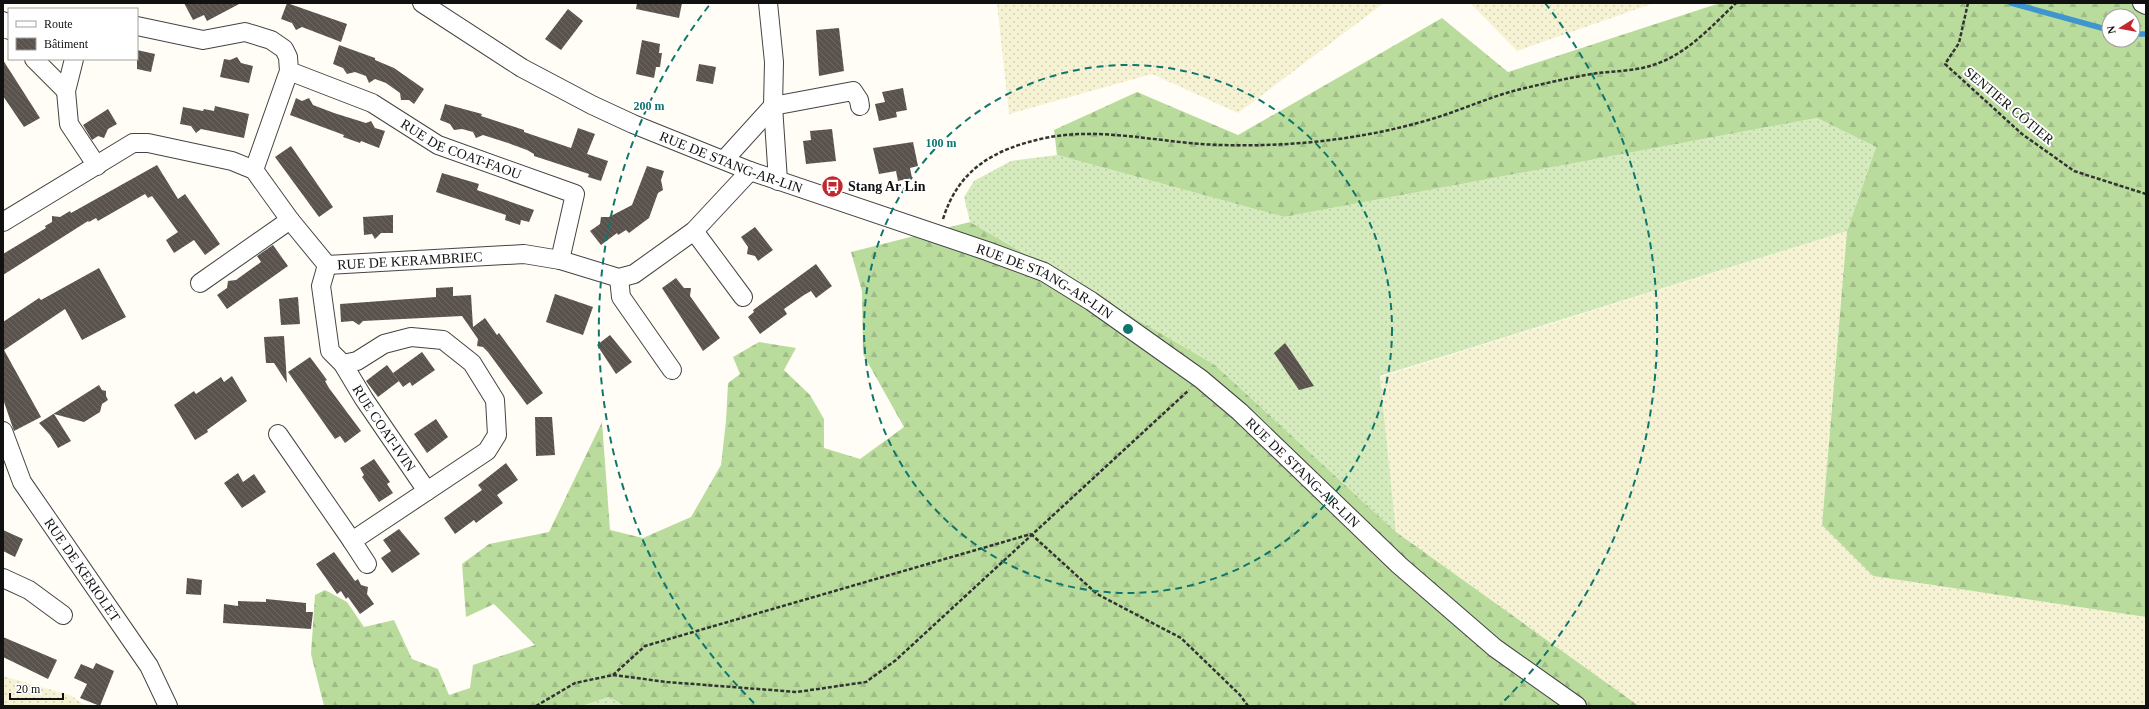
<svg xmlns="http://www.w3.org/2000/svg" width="2149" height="709" font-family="Georgia,serif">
<defs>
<pattern id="farmland-dots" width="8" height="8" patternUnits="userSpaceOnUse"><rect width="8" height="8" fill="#f6f3d4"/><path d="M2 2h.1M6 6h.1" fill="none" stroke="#d2cfb5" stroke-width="1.8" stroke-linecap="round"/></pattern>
<pattern id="grass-dots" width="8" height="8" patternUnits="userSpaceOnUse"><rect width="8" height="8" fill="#d5ebbd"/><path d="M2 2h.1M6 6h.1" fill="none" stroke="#b6c8a1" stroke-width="1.8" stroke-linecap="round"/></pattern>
<pattern id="forest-firs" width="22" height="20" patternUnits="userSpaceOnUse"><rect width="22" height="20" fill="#b9dc9c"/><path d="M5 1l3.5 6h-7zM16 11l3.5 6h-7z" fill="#9ebc85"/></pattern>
<pattern id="building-back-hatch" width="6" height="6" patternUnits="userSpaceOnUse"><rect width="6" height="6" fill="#5a524d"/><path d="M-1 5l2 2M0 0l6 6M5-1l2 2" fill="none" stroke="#6d6662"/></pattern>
</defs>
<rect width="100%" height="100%" fill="#fffdf5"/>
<g fill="url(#farmland-dots)">
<path d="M997,3H1384L1238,113L1152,74L1009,114Z"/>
<path d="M1470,3H1654L1517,51Z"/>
<path d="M1847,231L1822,525L1873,576L2146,617V706H1639L1396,532L1380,377Z"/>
<path d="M3,676L70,695L86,706H3Z"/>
</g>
<g fill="url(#grass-dots)">
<path d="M1817,118L1876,147L1847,231L1380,376L1396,532L1215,365L970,222L964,197L974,181L1011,161L1057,155L1284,217Z"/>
<path d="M609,697L625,706H582Z"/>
</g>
<g fill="url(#forest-firs)" fill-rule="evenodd">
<path d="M1720,3H2146V617L1873,576L1822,525L1847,231L1876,147L1817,118L1284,217L1057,155L1054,130L1137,92L1238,135L1442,18L1508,72ZM2109,16H2133V40H2109Z"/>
<path d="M970,222L1215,365L1396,532L1639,706H625L609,697L582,706H324L311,654L315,595L325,590L347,602L364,627L394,620L412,659L438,669L449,695L470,688L473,665L535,645L494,604L466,617L462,564L489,544L549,532L602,422L610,530L643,538L691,517L721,465L726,421L728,383L740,374L733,357L759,342L796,348L784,370L810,395L824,419V448L860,459L904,427L863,354L862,291L851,252Z"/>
</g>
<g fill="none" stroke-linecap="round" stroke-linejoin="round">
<g stroke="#3f96cf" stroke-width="5.5">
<path d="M2011,3L2109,30"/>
<path d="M2133,34H2146"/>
</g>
</g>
<g fill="url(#building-back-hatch)">
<path d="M184,3H241L207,21L204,15L193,20Z"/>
<path d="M287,3L347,24L341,42L302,27L296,30L292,23L281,19Z"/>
<path d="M637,3H682L679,18L636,9Z"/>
<path d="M568,9L583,21L561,50L545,39Z"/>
<path d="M839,28L844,71L819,76L816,30Z"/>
<path d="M642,40L660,44L659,53H662L660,67H656L654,78L636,74Z"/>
<path d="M339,45L375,58V60L394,68L424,89L414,104L409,100H401L400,93L386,83L375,79L369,83L366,76L355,72L347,74L343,68L333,64Z"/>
<path d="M137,50L155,54L151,72L137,69Z"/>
<path d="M237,57L241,63L253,66L249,83L220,77L224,59L230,60Z"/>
<path d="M3,60L40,118L24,127L3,96Z"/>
<path d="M699,64L716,67L713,84L696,81Z"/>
<path d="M903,88L907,110L896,112L897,117L879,121L875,104L885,102L882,92Z"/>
<path d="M296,98L302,101L309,98L313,105L334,113L366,123L371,121L375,128L385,131L379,148L361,141L360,143L343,137L344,135L290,115Z"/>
<path d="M445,104L482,114L481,116L524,130V132L571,148L578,128L595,134L587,154L608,161L601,181L588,177L589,174L534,156V154L527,150L508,143L483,135L476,138L473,132L462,129L454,130L450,124L440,120Z"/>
<path d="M215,106L249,114L244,138L201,129L196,133L191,126L180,124L183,107L203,111L204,109L214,111Z"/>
<path d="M108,109L117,124L108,129L104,138L98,136L92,140L83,125Z"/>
<path d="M832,129L836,161L806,164L803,141L811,140L810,131Z"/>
<path d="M913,142L918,166L910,168L912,178L898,181L896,171L879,174L873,148Z"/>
<path d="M291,146L333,207L319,217L275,157Z"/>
<path d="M157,165L178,199L185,194L220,244L205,255L194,240L174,253L166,240L178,232L152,196L148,198L145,194L98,221L96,218L89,222L88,221L3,275V254L46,228L45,226L52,222V216L60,217L70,211L71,213Z"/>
<path d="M647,166L664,171L661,180L663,190L658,193L649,218L629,233L626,230L618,235L617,233L601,245L590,231L600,224L601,217H609L632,205Z"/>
<path d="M442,173L479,184L477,190L534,210L529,222L521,220L520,225L505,220L506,215L436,192Z"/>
<path d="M393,215V233H381L375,239L372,234L364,235L363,217Z"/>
<path d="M755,227L773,250L758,261L755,256L747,254L748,247L741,237Z"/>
<path d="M273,245L288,266L227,309L217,295L227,288L228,281L236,280L261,262L257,256Z"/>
<path d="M816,264L832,286L816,298L811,291L804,295L784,309L787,314L760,334L748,317L754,312L753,310Z"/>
<path d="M99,268L126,317L82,340L65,309L4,350L41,417L14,431L3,399V322L39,298L41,300Z"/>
<path d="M676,278L684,288H691L690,296L720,338L703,351L662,288Z"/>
<path d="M453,287V296L471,295L473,327L485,318L497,335L499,333L543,393L527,405L488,352L483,347L477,346L478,339L462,316L363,321L359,325L353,321L341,322L340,304L436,297V288Z"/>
<path d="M555,294L593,307L583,335L546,322Z"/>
<path d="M298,297L300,324L281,325L279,299Z"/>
<path d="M610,335L632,362L616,374L597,345Z"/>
<path d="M284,336L287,383L274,363H266L264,337Z"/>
<path d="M1285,343L1290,350L1314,386L1299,390L1274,353Z"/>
<path d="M422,352L435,370L412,386L410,382L403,387L393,373Z"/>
<path d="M310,357L327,380L325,381L329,388L361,431L345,443L340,436L335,439L288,372Z"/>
<path d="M387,365L399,381L378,397L366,381Z"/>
<path d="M232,376L247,401L207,430L208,432L195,440L174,405L194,391L196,394L221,377L224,382Z"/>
<path d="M99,385L102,390L106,391V396L108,400L102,404L100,412L84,422L54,414L71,441L58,448L50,435L39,423Z"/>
<path d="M535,417H552L555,455L536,456Z"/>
<path d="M436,419L448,437L427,453L414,434Z"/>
<path d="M374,459L390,482L387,484L393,493L379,502L362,477L364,475L360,468Z"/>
<path d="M506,463L518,480L497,495L503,503L476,523L474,520L455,534L444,518L482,490L478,485Z"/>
<path d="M238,473L243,482L254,474L266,492L242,508L224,483Z"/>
<path d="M399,529L420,554L392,573L381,558L391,551L383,540Z"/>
<path d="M3,530L23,539L15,557L3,551Z"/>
<path d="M334,552L355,581L358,579L361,585L368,587L367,594L374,604L360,614L348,597L346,599L341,591L337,594L316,564Z"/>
<path d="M187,578L202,580L201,595L186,594Z"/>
<path d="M266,599L306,603V612H313L311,629L223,623L224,604L238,606V601L266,602Z"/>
<path d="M3,637L57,660L48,679L3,657Z"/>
<path d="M96,663L114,671L100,706L80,698L87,684L74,678L81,664L93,669Z"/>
</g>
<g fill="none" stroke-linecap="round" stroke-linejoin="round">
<defs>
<g id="street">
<path id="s1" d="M422,3L522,68L592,105L633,124L750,171L987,251L1044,272L1091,301L1201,379L1240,412L1399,565L1495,648L1577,706"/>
<path d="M768,3L774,62L773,106L778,181"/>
<path d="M2142,3L2146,5"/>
<path d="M3,21L9,30"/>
<path d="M137,26L203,40L245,32L271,40L284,49L288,57L289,71L254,170"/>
<path d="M34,59L66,91"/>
<path d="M74,59L66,91L69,124L97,166"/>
<path id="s2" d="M289,71L372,103L438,145L575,194L560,260"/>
<path d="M773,106L853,91L859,100L860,106"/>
<path d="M724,160L773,106"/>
<path d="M3,222L133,143H148L232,161L254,170L290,220L327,265"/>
<path d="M694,231L743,297"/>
<path id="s3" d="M327,265L524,254L560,260L619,278L634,274L694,231L750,171"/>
<path id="s4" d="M327,265L321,286L330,351L343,364L364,399L427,491"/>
<path d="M619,278L621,297L672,370"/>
<path d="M200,283L290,220"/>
<path d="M343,364L357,361L384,344L411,337L443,340L472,363L495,400L497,435L487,451L352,541L367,564"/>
<path id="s5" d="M3,431L22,482L149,666L168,706"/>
<path d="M278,434L352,541"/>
<path d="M3,578L29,590L63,615"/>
</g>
</defs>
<use href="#street" stroke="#444" stroke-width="20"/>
<g stroke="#333" stroke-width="2.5" stroke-dasharray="4 2" stroke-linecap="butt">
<path d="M1968,3L1959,43L1945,64L2022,134L2074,171L2146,194"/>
<path d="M943,219C959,168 995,149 1045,138C1103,126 1163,144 1222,145C1294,147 1366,139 1435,118C1464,109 1492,96 1521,89C1547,83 1572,77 1598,73C1615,71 1636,71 1653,65C1686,55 1712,26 1736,3"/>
<path d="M1031,534L1097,594L1181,638L1240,695L1248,706"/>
<path d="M613,675L667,682L797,692L866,682L896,660L1189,390"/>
<path d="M536,706L575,683L613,675L645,646L1031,534"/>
</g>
<use href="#street" stroke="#fff" stroke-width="18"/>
</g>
<g fill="none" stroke="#0f766e" stroke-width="2" stroke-dasharray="7 5">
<circle cx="1128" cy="329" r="264"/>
<path d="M754 703A529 529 0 0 1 711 3M1545 3A529 529 0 0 1 1502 703"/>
</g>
<defs>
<symbol id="bus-disc" viewBox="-11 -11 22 22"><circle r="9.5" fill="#c4262e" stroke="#fff"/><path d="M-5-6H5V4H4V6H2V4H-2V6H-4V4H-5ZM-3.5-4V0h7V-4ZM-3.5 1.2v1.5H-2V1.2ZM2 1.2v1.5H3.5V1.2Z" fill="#fff"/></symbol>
</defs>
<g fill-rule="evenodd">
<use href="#bus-disc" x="820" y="174" width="25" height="25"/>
</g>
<g text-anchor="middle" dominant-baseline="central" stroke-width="4" stroke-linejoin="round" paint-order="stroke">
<g font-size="14" fill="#111" stroke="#fff">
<text transform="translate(2009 106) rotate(40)">SENTIER CÔTIER</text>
<text stroke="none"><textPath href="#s2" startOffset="190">RUE DE COAT-FAOU</textPath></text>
<text stroke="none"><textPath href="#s1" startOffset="349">RUE DE STANG-AR-LIN</textPath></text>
<text stroke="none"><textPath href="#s3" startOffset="83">RUE DE KERAMBRIEC</textPath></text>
<text stroke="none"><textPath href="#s1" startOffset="685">RUE DE STANG-AR-LIN</textPath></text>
<text stroke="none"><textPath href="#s4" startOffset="182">RUE COAT-IVIN</textPath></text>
<text stroke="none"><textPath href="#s1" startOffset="1009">RUE DE STANG-AR-LIN</textPath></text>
<text stroke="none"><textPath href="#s5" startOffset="161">RUE DE KERIOLET</textPath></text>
</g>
<g font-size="14" font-weight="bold" fill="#111" stroke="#fff" text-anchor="start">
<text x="848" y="186">Stang Ar Lin</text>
</g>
</g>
<circle cx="1128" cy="329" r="6" fill="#0f766e" stroke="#fff" stroke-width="2"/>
<g font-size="12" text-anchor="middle" font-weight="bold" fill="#0f766e" stroke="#fff" stroke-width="4" stroke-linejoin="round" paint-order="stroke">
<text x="649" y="110">200 m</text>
<text x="941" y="147">100 m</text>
</g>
<rect width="2149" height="709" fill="none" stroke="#111111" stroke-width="8"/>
<rect x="8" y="8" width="130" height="52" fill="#ffffff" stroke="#a0a0a0"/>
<rect x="16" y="21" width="20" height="6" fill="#ffffff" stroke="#a0a0a0"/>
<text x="44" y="28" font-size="12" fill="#111111">Route</text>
<rect x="16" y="38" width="20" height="12" fill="url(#building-back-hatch)" stroke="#a0a0a0"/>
<text x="44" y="48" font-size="12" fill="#111111">Bâtiment</text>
<g transform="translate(2121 28) rotate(259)"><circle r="19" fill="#ffffff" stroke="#a0a0a0"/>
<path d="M0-3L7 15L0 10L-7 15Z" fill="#c4262e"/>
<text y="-6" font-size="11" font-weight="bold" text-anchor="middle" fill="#111111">N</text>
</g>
<path d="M10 693v6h53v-6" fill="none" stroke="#111111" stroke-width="2"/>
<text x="16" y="693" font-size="12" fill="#111111" stroke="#ffffff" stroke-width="3" paint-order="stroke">20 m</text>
</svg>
